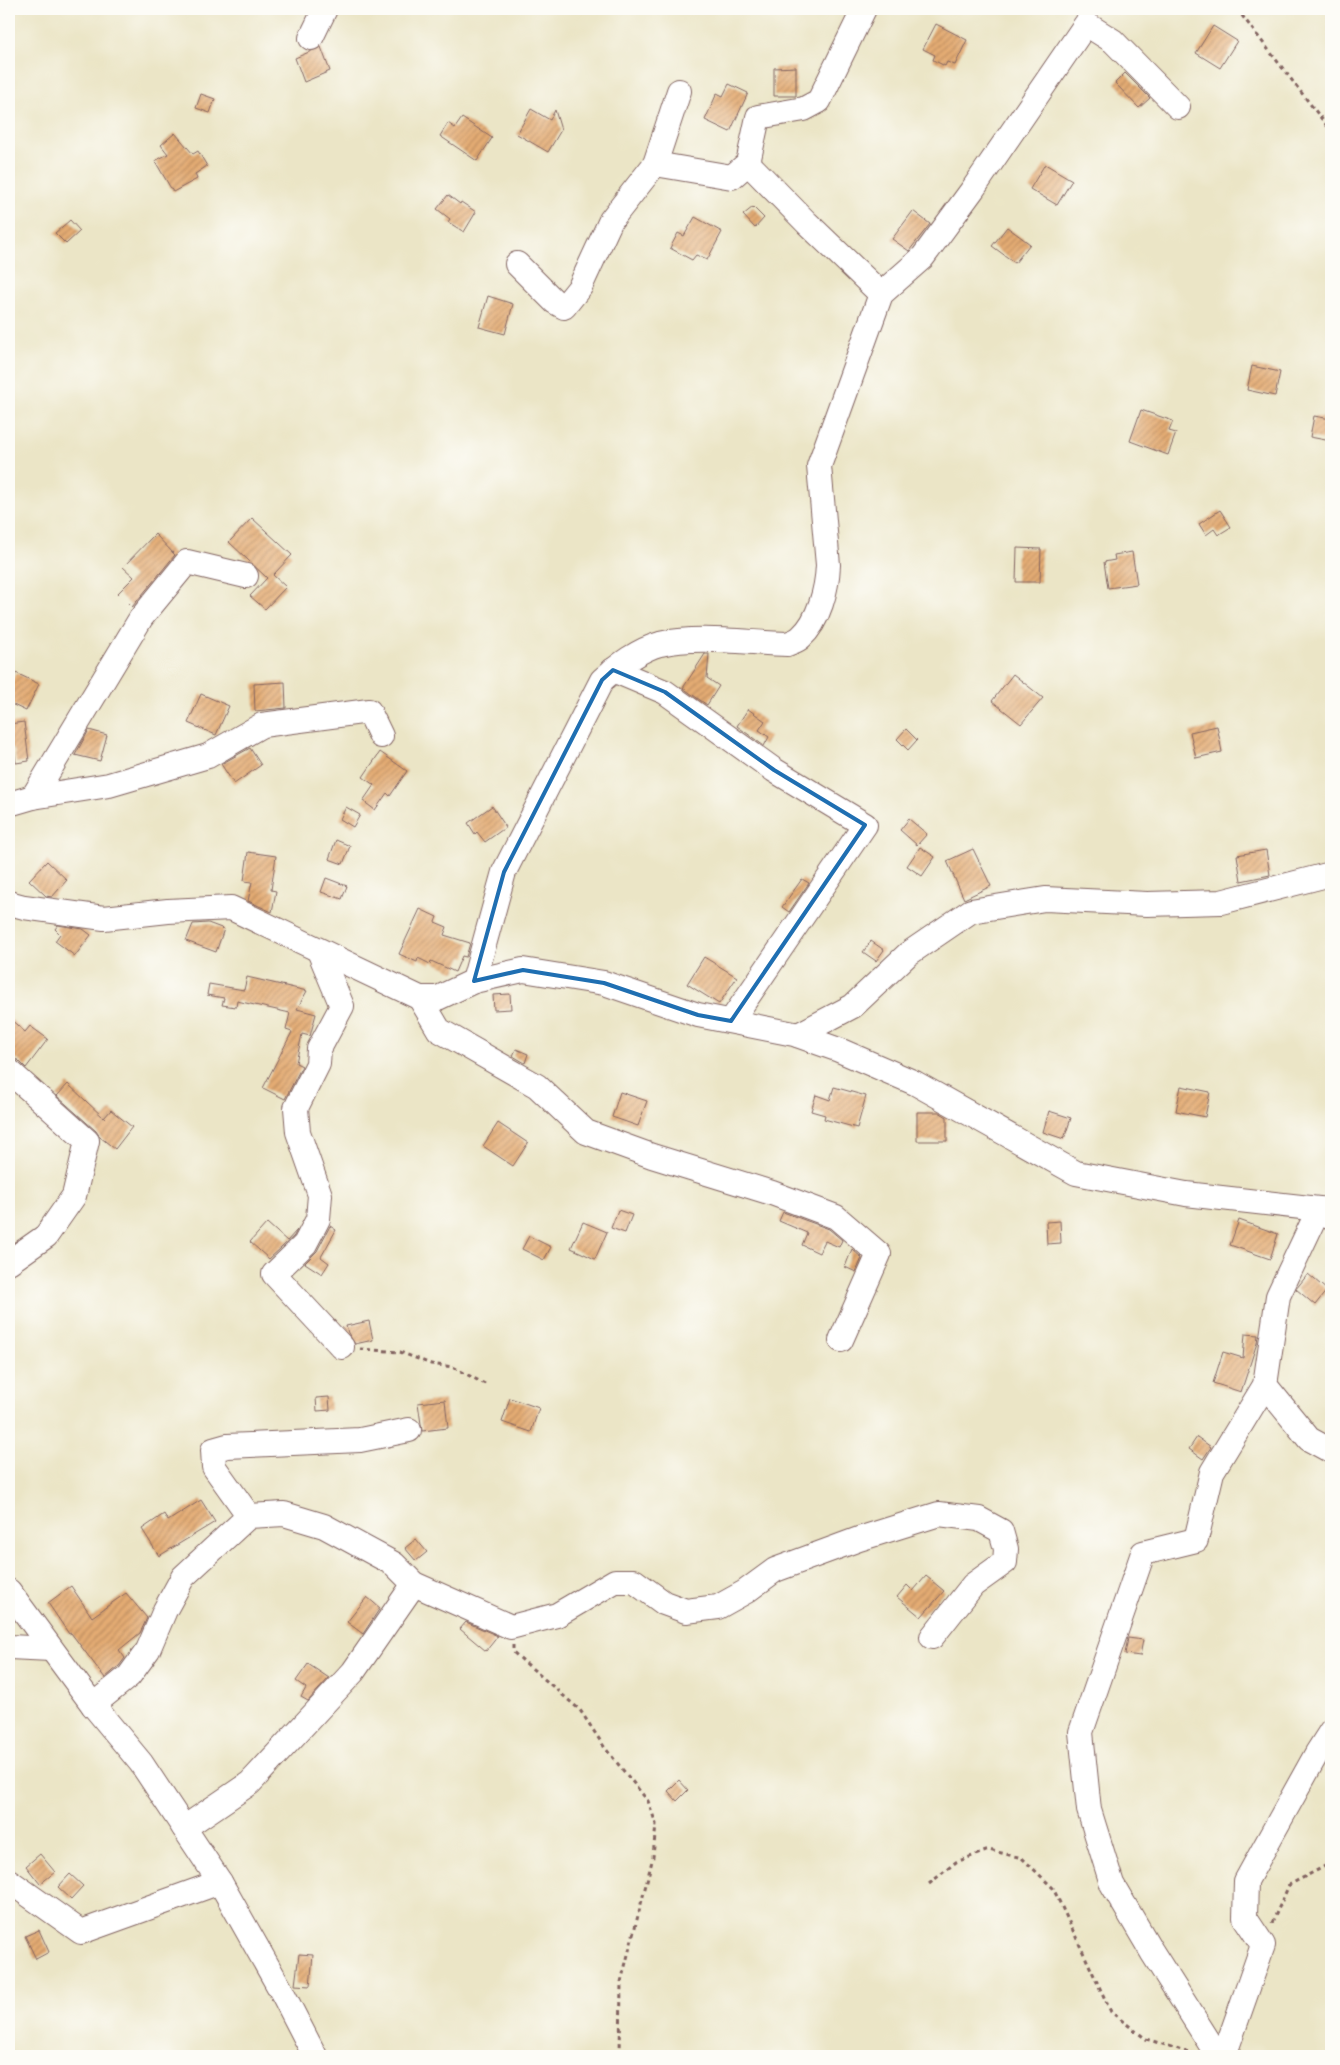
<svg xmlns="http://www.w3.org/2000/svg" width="1340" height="2065" font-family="'Playpen Sans',sans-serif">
<defs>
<pattern id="building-hatch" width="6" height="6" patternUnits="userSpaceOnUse" patternTransform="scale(1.25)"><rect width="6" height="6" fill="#e4ac73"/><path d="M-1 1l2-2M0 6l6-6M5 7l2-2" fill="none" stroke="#bb8b5f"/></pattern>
</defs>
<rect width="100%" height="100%" fill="#fdfcf7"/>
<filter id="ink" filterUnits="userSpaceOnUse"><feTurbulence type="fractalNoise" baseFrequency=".02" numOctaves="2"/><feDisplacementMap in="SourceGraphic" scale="10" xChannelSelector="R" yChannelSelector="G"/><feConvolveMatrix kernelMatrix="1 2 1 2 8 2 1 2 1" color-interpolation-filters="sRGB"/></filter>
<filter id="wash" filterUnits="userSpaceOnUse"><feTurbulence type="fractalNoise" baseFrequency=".0096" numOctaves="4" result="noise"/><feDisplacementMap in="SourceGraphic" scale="20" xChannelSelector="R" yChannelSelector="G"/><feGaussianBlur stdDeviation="1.12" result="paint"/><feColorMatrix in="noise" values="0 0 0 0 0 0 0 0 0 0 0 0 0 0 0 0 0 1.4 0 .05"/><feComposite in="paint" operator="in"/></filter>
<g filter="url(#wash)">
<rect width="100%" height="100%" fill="#ebe5c6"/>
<g id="blocks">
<g fill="url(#building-hatch)">
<path d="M936,24L967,40L955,65L947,62L945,66L933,60L935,55L923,49Z"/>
<path d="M1213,26L1237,41L1220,68L1196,53Z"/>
<path d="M321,47L330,71L304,82L295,58Z"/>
<path d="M796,67V96H774V68Z"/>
<path d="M1125,73L1150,98L1139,108L1115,83Z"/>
<path d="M729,84L748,93L730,132L705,120L717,93L723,96Z"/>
<path d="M201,94L215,99L210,113L196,108Z"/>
<path d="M531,109L550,120L555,110L561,130L548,152L517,134Z"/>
<path d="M462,118L492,138L477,161L440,136L448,123L455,128Z"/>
<path d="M175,133L193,154L198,151L207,166L195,174L197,179L173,192L155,161L168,154L161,145Z"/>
<path d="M1045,164L1072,180L1057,205L1030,189Z"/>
<path d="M448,195L460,204L461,202L476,212L464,232L448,222L450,219L437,209Z"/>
<path d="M753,207L764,218L755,228L743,215Z"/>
<path d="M913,211L930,224L909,251L892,239Z"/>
<path d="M695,217L722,232L707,260L696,255L692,260L670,248L678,233L684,236Z"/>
<path d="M70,220L80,231L66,244L55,233Z"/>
<path d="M1007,227L1030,244L1015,263L992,246Z"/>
<path d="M488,296L513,304L505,334L479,327Z"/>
<path d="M1252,366L1280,372L1275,396L1247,390Z"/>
<path d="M1141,410L1173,421L1169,431L1176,433L1168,455L1130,441Z"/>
<path d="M1314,416L1331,419V441L1310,437Z"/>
<path d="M1220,510L1231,527L1218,535L1214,529L1206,535L1199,524Z"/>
<path d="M252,518L292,555L273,575L286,587L265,609L250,596L267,578L229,542Z"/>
<path d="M155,534L175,555L132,607L118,593L134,577L123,567Z"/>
<path d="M1017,548L1041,549L1040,582H1016Z"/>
<path d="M1132,552L1137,584L1108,588L1104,562L1115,560L1114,555Z"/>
<path d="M705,654H709L707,678L719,686L707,705L683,688Z"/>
<path d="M16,673L39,684L26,711L9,703V688Z"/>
<path d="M1013,674L1043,698L1021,724L992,701Z"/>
<path d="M285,682L286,708L255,711L254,684Z"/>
<path d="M201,694L229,706L216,735L188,723Z"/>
<path d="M748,709L765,721L759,730L769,737L764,746L737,726Z"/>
<path d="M24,722L29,761L16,763L14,749L9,750V724Z"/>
<path d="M1217,726L1222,752L1196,758L1190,732Z"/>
<path d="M906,729L917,740L908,750L897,739Z"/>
<path d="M89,730L107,735L100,761L75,755Z"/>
<path d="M250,748L261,765L234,784L221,764Z"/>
<path d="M380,752L407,771L390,796L387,793L375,810L363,801L374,785L363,777Z"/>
<path d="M492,806L506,827L485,842L477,832L475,834L468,823Z"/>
<path d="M346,807L360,815L353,827L340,819Z"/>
<path d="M909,819L927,834L917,845L900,830Z"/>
<path d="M336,840L350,846L343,864L329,859Z"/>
<path d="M920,847L935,857L922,876L907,866Z"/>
<path d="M973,849L991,886L964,899L947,861Z"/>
<path d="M1266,850L1270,875L1241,881L1237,855Z"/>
<path d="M248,852L276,856L271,890L276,891L272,912L248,901L252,882L244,881Z"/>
<path d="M47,861L67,880L52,897L46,896L29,880Z"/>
<path d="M326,878L347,886L342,899L321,892Z"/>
<path d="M802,879L809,883L789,912L782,907Z"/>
<path d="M420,909L437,917L435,922L447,927L444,935L470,943L466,957L462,956L455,972L431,961L430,964L418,958L417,962L399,954Z"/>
<path d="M208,923L224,929L216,952L186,941L193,924Z"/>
<path d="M58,925L83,929L91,935L75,956L55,941L60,934L55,929Z"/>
<path d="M871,941L884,950L876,961L863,952Z"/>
<path d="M704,957L737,977L719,1004L687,984Z"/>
<path d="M247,977L307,991L297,1009L316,1014L310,1036L302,1034L296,1063L302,1066L285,1099L263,1088L292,1032L286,1030L290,1013L237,1001L236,1007L222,1005L224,998L207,995L209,984L244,990Z"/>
<path d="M510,994L511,1009L494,1010L493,995Z"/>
<path d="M9,1018L25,1032L30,1026L48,1039L26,1068L18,1060L9,1058Z"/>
<path d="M516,1049L528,1054L525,1063L513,1056Z"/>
<path d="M68,1084L104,1118L111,1110L132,1127L115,1149L100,1137L96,1131L57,1096Z"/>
<path d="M1181,1086L1210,1092L1205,1117L1176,1111Z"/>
<path d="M834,1087L866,1096L857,1128L824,1119L825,1115L811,1111L816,1095L830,1100Z"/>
<path d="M620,1092L647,1101L638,1126L612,1117Z"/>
<path d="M1049,1111L1071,1118L1064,1139L1043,1132Z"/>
<path d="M917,1112H939L947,1117V1141H917Z"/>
<path d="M498,1123L528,1143L513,1166L483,1146Z"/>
<path d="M618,1210L632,1215L625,1233L611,1228Z"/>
<path d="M783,1212L829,1229L842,1240L839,1247L825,1241L819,1253L802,1245L807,1233L779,1221Z"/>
<path d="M1239,1220L1278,1234L1270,1259L1230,1245Z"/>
<path d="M1060,1221L1061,1243L1047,1244L1046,1222Z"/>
<path d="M583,1222L607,1232L595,1259L571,1248Z"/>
<path d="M267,1223L287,1241L297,1230L294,1236L269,1259L250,1242Z"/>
<path d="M330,1226L336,1230L321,1257L329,1263L322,1274L305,1263L317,1251Z"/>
<path d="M529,1236L551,1247L544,1260L522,1249Z"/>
<path d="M852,1249L862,1258L856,1272L845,1267Z"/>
<path d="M1308,1274L1327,1290L1315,1305L1296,1289Z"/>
<path d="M369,1321L373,1340L355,1344L348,1333L346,1326Z"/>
<path d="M1245,1334L1258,1335L1257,1343L1241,1392L1213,1383L1223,1352L1243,1358Z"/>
<path d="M329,1397L330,1410L317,1411L316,1398Z"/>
<path d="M510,1398L539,1408L531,1432L502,1422Z"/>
<path d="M445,1400L448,1428L422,1431L418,1403Z"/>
<path d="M1197,1437L1211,1447L1203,1459L1189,1449Z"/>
<path d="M201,1500L215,1522L159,1556L142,1529L164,1514L168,1521Z"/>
<path d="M416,1539L427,1552L416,1561L405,1548Z"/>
<path d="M926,1576L944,1591L921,1617L897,1597L907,1585L913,1591Z"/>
<path d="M71,1586L92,1617L126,1593L147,1618L140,1633L119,1650L125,1658L119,1666L105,1678L71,1633L69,1634L48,1603Z"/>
<path d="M367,1597L380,1608L363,1634L347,1622Z"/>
<path d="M466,1622L498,1636L486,1651L460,1629Z"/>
<path d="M1128,1638L1143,1640L1140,1656L1125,1654Z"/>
<path d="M308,1664L329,1678L308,1701L301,1697L306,1688L296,1681Z"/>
<path d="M679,1780L688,1790L677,1801L668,1791Z"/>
<path d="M40,1854L55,1872L40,1884L26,1866Z"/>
<path d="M70,1874L83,1886L71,1899L58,1887Z"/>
<path d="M39,1930L49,1952L36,1959L25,1936Z"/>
<path d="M299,1954L313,1955L310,1986L295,1985Z"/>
</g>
</g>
</g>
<g filter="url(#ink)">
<use href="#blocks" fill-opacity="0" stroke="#826461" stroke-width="1"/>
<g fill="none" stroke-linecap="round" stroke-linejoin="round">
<defs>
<g id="minor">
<path d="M311,38L325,9"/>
<path d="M748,163L807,223L881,294"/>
<path d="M655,164L732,177L748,163L758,117L804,109L819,101L864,9"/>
<path d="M517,264L555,302L564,307L580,287L611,220L655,164L679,91"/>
<path d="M613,670L665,692L774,770L865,825L731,1021"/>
<path d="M33,797L141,618L187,562L246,576"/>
<path d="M9,804L33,797L109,785L208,756L262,725L369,711L381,736"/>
<path d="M9,903L24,907L104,918L168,911L231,908L420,998H438L474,981L523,970L604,983L698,1015L794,1034L839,1050L915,1083L1076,1173L1186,1194L1319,1209L1331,1218"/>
<path d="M319,951L342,1006L319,1049L318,1064L296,1108L298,1132L320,1195L318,1219L305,1244L274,1274L342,1347"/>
<path d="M474,981L504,872L602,680C619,665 638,650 660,644C697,635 749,643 787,644C792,642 797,641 801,637C819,621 827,589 828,565L819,466L881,294L923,257L973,189L1086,24L1113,41L1178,107"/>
<path d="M420,998L439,1030L537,1086L586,1132L652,1156L772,1193L836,1217L879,1254L841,1340"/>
<path d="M798,1035L853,1006L908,954L971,911L1045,899L1147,904L1221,902L1331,874"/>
<path d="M9,1071L87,1141L74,1196L46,1236L9,1262"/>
<path d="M1265,1385L1309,1439L1331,1451"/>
<path d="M249,1516L214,1467L213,1450L227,1446L360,1440L409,1430"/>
<path d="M9,1591L93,1705L141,1763L220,1882L282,1992L315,2056"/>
<path d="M9,1647L51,1649"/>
<path d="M93,1705L129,1676L148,1650L165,1610L183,1577L249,1516L284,1514L324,1526L394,1564L414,1584L511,1627L557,1615L615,1581H634L664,1603L686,1611L718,1607L745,1592L775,1570L859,1539L939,1514L979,1519L1001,1531L1006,1549L1005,1562L973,1585L932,1637"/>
<path d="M184,1828L250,1783L353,1672L414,1584"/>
<path d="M9,1881L81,1932L220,1882"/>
<path d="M1218,2056L1152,1952L1112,1884L1089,1810L1081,1732L1143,1553L1196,1540L1212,1472L1265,1385L1278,1296L1319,1209"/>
<path d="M1224,2056L1263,1945L1245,1918L1246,1881L1317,1753L1331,1731"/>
</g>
</defs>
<use href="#minor" stroke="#826461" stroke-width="26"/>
<g stroke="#826461" stroke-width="3" stroke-dasharray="4 4" stroke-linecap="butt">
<path d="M1237,9L1331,131"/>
<path d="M360,1349L400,1352L431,1364L453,1367L485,1384"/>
<path d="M513,1645V1652L580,1710L605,1748L648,1801L656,1824L653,1857L621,1982L620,2056"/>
<path d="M929,1884L956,1862L989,1850L1022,1858L1053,1888L1111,2012L1146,2039L1192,2053"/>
<path d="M1272,1923L1289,1885L1331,1863"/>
</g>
<use href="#minor" stroke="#fff" stroke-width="24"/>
</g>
</g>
<path fill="none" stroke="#1f6fb2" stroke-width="4" stroke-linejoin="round" d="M613,670L665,692L774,770L865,825L731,1021L698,1015L604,983L523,970L474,981L504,872L602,680Z"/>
<rect width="1340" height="2065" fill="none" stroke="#fdfcf7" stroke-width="30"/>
</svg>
